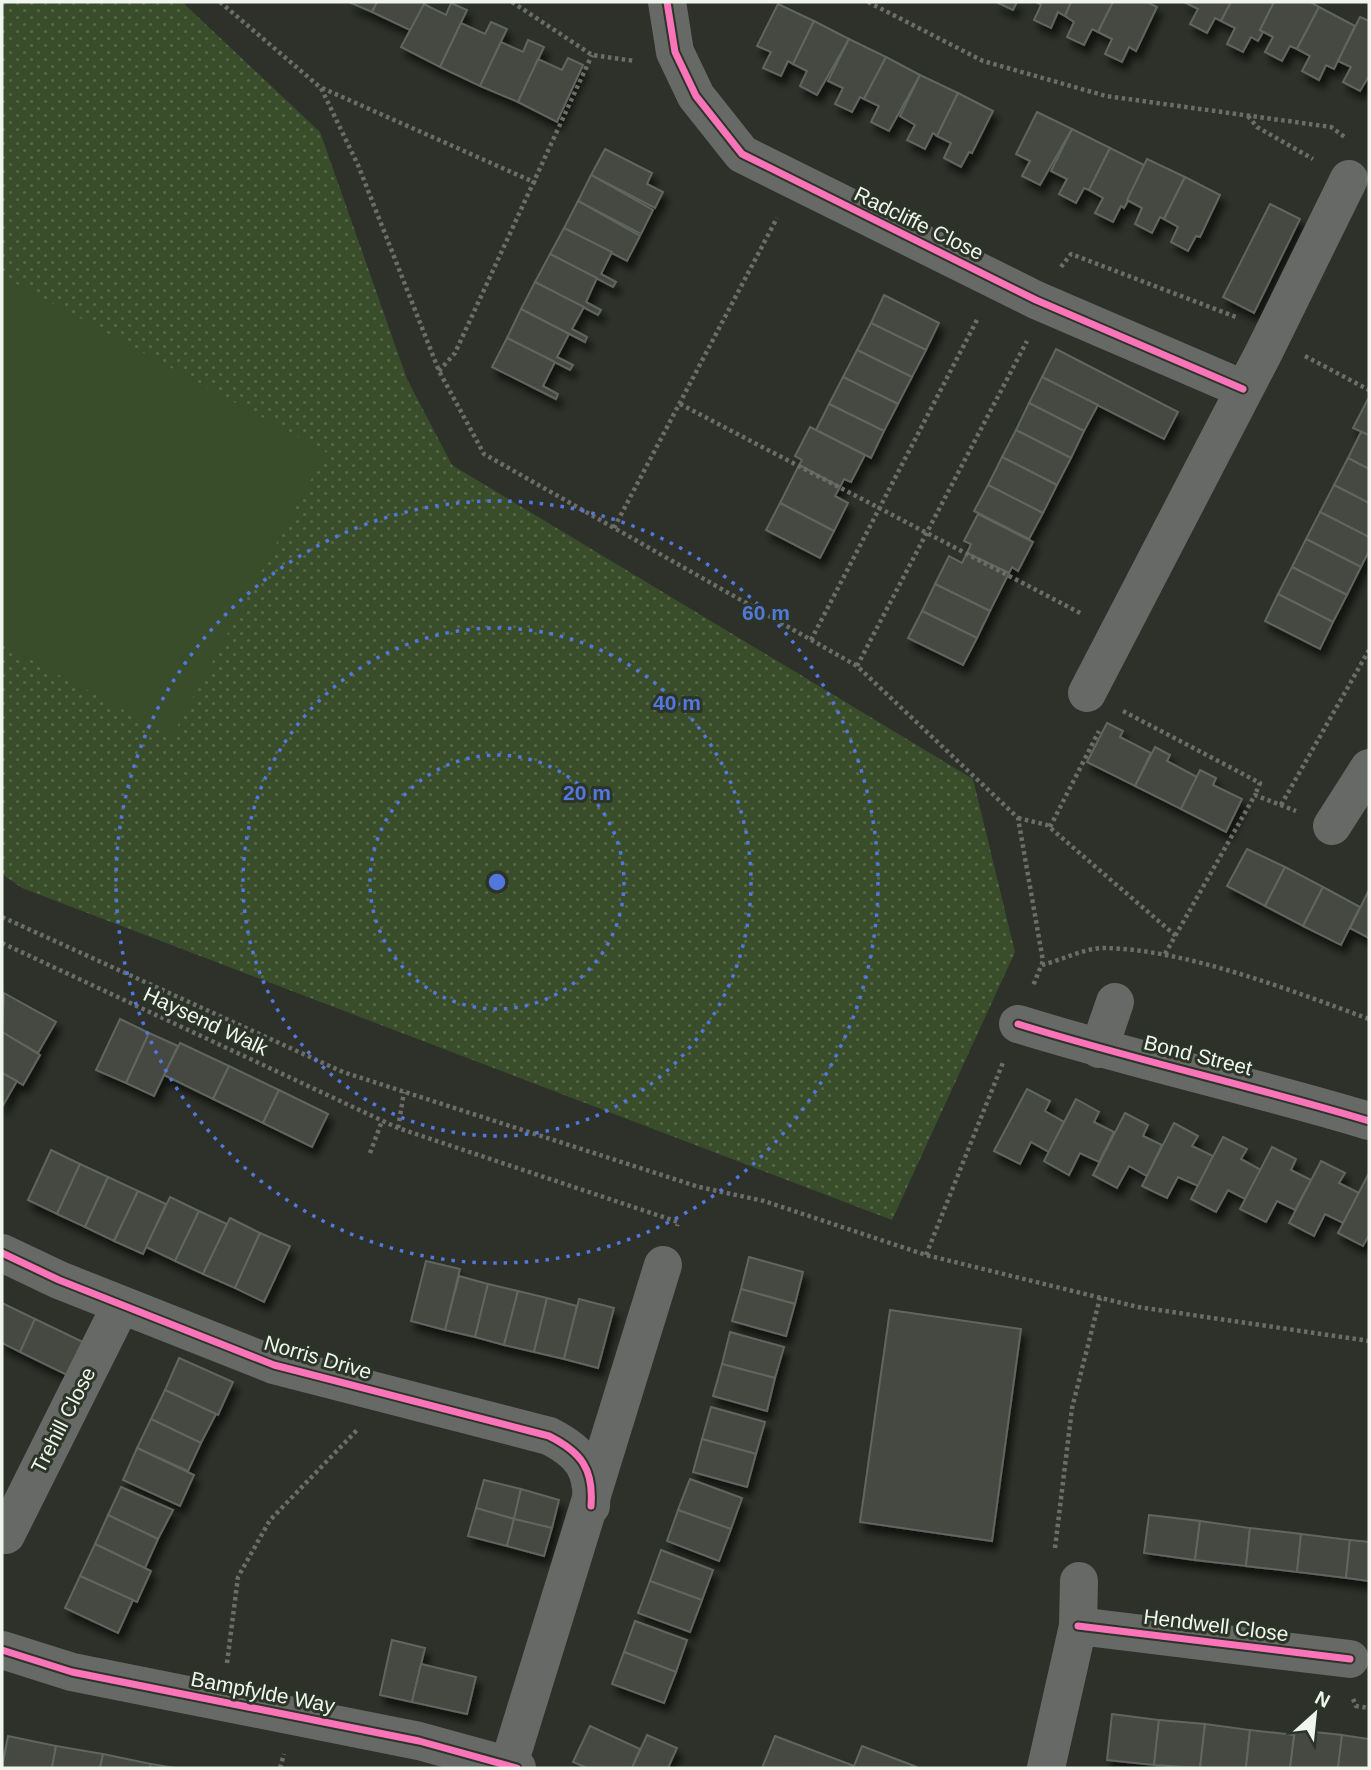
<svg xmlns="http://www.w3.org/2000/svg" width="1371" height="1770" font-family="Arial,sans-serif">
<defs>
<pattern id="park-dots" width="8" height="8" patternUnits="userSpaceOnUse" patternTransform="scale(1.75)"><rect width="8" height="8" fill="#394d2b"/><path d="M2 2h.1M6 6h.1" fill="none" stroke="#56674a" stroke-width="1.8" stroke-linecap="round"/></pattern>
<filter id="shadow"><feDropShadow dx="4.5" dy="8" stdDeviation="3.5" flood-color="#0009"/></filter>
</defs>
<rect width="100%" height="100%" fill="#2d312a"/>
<path fill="url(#park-dots)" d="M2,2H182L320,132L407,379L452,465L973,779L1015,952L892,1220L22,888L2,874Z"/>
<path fill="#394d2b" d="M2,276L326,452L172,736L2,644Z"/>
<g fill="#454843" stroke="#61655f" stroke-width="2" filter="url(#shadow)">
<path d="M349,2H377L372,12Z"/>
<path d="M377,2H425L412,31L372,12Z"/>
<path d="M996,2H1017L1013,10Z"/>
<path d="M1036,2H1071L1065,16L1058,12L1051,28L1034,20L1041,5Z"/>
<path d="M1071,2H1113L1098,32L1092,29L1084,45L1067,37L1074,22L1065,16Z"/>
<path d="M1113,2H1147L1157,7L1136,51L1129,47L1122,62L1105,54L1112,39L1098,32Z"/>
<path d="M1184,2H1231L1221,21L1215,18L1207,33L1190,24L1198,9Z"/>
<path d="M1231,2H1274L1260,30L1263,32L1258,41L1251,37L1243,52L1227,44L1235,28L1221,21Z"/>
<path d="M1274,2H1310L1319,7L1297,49L1290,46L1282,61L1265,52L1273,37L1260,30Z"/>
<path d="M451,3L467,10L440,67L401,47L424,4L446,15Z"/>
<path d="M778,4L814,21L793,64L788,61L781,76L763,68L771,52L757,46Z"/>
<path d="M1319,7L1355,26L1334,69L1326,65L1319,80L1302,71L1310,56L1297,49Z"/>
<path d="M1360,17L1369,21V76L1360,91L1343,82L1351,67L1338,61Z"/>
<path d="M814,21L849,39L817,95L800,86L807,71L793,64Z"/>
<path d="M491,22L507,29L480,86L440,67L461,23L485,34Z"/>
<path d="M849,39L886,57L864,99L860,97L852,112L835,104L843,88L828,81Z"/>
<path d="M528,40L544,47L518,102L480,86L501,42L523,52Z"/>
<path d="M886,57L920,75L889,131L871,122L879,106L864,99Z"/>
<path d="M568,58L583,65L557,122L518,102L538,59L562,70Z"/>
<path d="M920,75L958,93L937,136L933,133L925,149L907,140L915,125L900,116Z"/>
<path d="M958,93L993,111L972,153L969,152L961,167L944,158L951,143L937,136Z"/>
<path d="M1037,112L1072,129L1040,185L1022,176L1030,161L1016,154Z"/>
<path d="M1072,129L1110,148L1089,190L1084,188L1076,203L1059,194L1067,179L1051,171Z"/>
<path d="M1110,148L1144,165L1128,201L1124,208L1121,206L1113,222L1095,213L1103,198L1089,190Z"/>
<path d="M605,149L652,173L647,184L663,192L655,208L591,175Z"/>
<path d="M1147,159L1185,177L1164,219L1160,217L1152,233L1135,224L1142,208L1127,200Z"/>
<path d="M591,175L653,210L641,234L578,201Z"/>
<path d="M1185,177L1220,195L1200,237L1196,236L1188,251L1171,242L1178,227L1164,219Z"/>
<path d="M578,201L640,236L627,261L564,228Z"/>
<path d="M1270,204L1300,219L1254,313L1223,297Z"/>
<path d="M564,228L612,252L601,274L616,282L613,287L550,254Z"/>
<path d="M550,254L597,278L586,302L601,310L598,315L535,282Z"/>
<path d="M535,282L584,307L572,329L587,337L585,342L521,309Z"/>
<path d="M884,295L939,323L926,350L871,323Z"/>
<path d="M521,309L569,334L557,357L573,365L570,370L507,338Z"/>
<path d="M871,323L926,350L912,377L857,350Z"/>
<path d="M507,338L555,362L543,386L558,394L556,399L492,367Z"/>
<path d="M1056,349L1178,412L1164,439L1042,377Z"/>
<path d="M857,350L912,377L898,404L843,377Z"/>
<path d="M843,377L898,404L884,431L829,404Z"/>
<path d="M1042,377L1098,405L1084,431L1029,403Z"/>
<path d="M1368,399H1369V435L1353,428Z"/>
<path d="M1029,403L1084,431L1071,458L1016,430Z"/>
<path d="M829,404L884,431L871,458L816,430Z"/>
<path d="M810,427L865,455L851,482L844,479L840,487L799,465L802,460L795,456Z"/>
<path d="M1016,430L1071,458L1057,485L1002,457Z"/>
<path d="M1361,432L1369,435V469L1348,458Z"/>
<path d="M1002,457L1057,485L1043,513L988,485Z"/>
<path d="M1348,458L1369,469V503L1334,485Z"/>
<path d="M799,465L840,487L835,496L848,503L834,531L780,503Z"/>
<path d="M988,485L1043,513L1029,539L974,511Z"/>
<path d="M1334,485L1369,503V537L1320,512Z"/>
<path d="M780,503L834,531L820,558L766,530Z"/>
<path d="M1320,512L1369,537V551L1361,567L1306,539Z"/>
<path d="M978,514L1033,542L1018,571L1012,567L1009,573L967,553L971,544L964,541Z"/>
<path d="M1306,539L1361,567L1347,595L1292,567Z"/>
<path d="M967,553L1009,573L990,611L935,584L949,556L962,563Z"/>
<path d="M1292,567L1347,595L1333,622L1278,594Z"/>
<path d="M935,584L990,611L977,638L922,611Z"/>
<path d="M1278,594L1333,622L1320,649L1265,621Z"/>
<path d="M922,611L977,638L963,665L908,638Z"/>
<path d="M1107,723L1123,731L1120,737L1151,753L1135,786L1087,762Z"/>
<path d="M1155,747L1170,755L1167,761L1197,777L1181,809L1135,786Z"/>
<path d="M1200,770L1216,778L1213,785L1242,799L1226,832L1181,809Z"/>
<path d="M1247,849L1285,867L1265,906L1227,886Z"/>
<path d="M1285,867L1323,887L1303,926L1265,906Z"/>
<path d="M1323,887L1360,907L1341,945L1303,926Z"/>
<path d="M1369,890V938L1350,928Z"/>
<path d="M4,993L56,1022L38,1053L2,1032Z"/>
<path d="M120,1019L149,1033L126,1083L96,1070Z"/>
<path d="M2,1032L40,1055L23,1085L2,1073Z"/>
<path d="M149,1033L178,1046L154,1096L126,1083Z"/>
<path d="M180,1043L229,1066L213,1099L164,1075Z"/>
<path d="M229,1066L279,1090L263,1123L213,1099Z"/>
<path d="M2,1073L17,1081L2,1107Z"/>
<path d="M1027,1089L1050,1101L1045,1111L1064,1122L1049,1152L1031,1142L1020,1164L994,1151Z"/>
<path d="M279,1090L328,1114L312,1147L263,1123Z"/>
<path d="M1076,1099L1099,1112L1094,1122L1114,1132L1099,1162L1080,1153L1069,1175L1044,1161Z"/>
<path d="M1125,1113L1148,1125L1143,1136L1162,1145L1147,1176L1129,1166L1117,1188L1093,1175Z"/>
<path d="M1174,1123L1198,1136L1192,1146L1213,1156L1198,1186L1178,1177L1167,1198L1142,1186Z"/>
<path d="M1223,1137L1247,1149L1241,1159L1261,1170L1245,1199L1228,1190L1216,1212L1191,1199Z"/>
<path d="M1272,1147L1296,1159L1291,1170L1311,1180L1295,1210L1277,1201L1266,1222L1240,1209Z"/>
<path d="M51,1150L80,1164L57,1214L28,1200Z"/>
<path d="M1321,1161L1345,1173L1339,1183L1359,1193L1343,1223L1325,1214L1314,1236L1289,1223Z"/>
<path d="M80,1164L108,1177L85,1227L57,1214Z"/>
<path d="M1369,1173V1235L1363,1246L1338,1233Z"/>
<path d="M108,1177L138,1191L114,1241L85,1227Z"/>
<path d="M138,1191L166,1204L143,1254L114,1241Z"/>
<path d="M170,1197L199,1211L175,1261L146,1247Z"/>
<path d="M199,1211L227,1224L203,1274L175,1261Z"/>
<path d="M230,1218L260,1233L235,1288L203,1274Z"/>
<path d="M260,1233L290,1246L264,1302L235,1288Z"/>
<path d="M749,1257L803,1272L795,1304L741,1289Z"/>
<path d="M426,1261L460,1269L445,1330L411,1321Z"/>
<path d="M459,1276L488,1284L475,1337L445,1330Z"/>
<path d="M488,1284L518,1291L504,1345L475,1337Z"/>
<path d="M741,1289L795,1304L786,1336L732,1321Z"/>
<path d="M518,1291L547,1298L534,1352L504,1345Z"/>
<path d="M547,1298L577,1306L564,1359L534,1352Z"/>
<path d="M579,1299L614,1308L598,1368L564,1359Z"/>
<path d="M2,1303L35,1319L20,1352L2,1343Z"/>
<path d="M890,1310L1021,1329L992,1541L860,1522Z"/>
<path d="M35,1319L85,1343L69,1376L20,1352Z"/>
<path d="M730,1332L784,1347L775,1378L722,1364Z"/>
<path d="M179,1358L233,1382L218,1415L165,1390Z"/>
<path d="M722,1364L775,1378L767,1411L713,1396Z"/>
<path d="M165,1390L216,1414L201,1443L151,1419Z"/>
<path d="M711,1407L765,1422L756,1454L702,1439Z"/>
<path d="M151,1419L201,1443L188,1471L137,1448Z"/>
<path d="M702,1439L756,1454L747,1487L693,1472Z"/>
<path d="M137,1448L194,1475L180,1506L123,1480Z"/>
<path d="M690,1479L742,1498L731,1529L678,1510Z"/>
<path d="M484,1480L521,1489L514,1519L476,1508Z"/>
<path d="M121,1487L173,1510L158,1539L108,1515Z"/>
<path d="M521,1489L559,1500L552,1528L514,1519Z"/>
<path d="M476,1508L514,1519L507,1546L468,1536Z"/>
<path d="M678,1510L731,1529L719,1561L667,1541Z"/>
<path d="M108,1515L158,1539L145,1568L95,1544Z"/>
<path d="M1149,1515L1200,1521L1195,1560L1144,1553Z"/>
<path d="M514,1519L552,1528L544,1556L507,1546Z"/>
<path d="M1200,1521L1250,1528L1246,1566L1195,1560Z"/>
<path d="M1250,1528L1301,1534L1297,1572L1246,1566Z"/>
<path d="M1301,1534L1350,1540L1346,1578L1297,1572Z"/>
<path d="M1350,1540L1369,1542V1581L1346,1578Z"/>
<path d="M95,1544L151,1571L137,1602L80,1576Z"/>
<path d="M661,1550L713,1570L702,1600L650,1581Z"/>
<path d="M80,1576L133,1600L118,1633L65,1608Z"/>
<path d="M650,1581L702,1600L690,1632L638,1613Z"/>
<path d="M635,1621L687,1640L676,1672L624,1652Z"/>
<path d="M392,1640L425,1648L412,1702L380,1695Z"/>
<path d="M624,1652L676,1672L664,1703L612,1684Z"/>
<path d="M421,1664L476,1677L467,1714L412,1702Z"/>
<path d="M1112,1714L1159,1720L1154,1765L1107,1760Z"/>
<path d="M1159,1720L1205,1724L1200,1768L1154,1765Z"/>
<path d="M1205,1724L1250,1730L1246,1768H1200Z"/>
<path d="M590,1726L640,1749L632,1768H587L573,1762Z"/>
<path d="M1250,1730L1294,1735L1290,1768H1246Z"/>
<path d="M1295,1730L1342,1735L1338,1768H1290Z"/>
<path d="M647,1735L677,1748L668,1768H632Z"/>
<path d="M1342,1735L1369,1739V1768H1338Z"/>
<path d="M8,1736L56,1746L52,1768H2Z"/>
<path d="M775,1736L854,1766L862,1746L917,1767L762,1768Z"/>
<path d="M56,1746L103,1754L100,1768H52Z"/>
<path d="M103,1754L151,1764L150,1768H100Z"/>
<path d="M151,1764L175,1768H150Z"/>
</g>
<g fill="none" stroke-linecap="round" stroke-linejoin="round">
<g stroke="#6a6d69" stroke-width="4.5" stroke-dasharray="3.5 3.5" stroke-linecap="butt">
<path d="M220,2L321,88L358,165L439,371L484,454L857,666L1018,818L1043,961L1033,986"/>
<path d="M512,2L592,55L635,61"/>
<path d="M868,2L983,61L1106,96L1331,127L1346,138"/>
<path d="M322,88L536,183"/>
<path d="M1248,116L1257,127L1313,159"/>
<path d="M1061,267L1071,254L1236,317"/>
<path d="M1305,356L1369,390"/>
<path d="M439,371L455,353L592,55"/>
<path d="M680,404L1082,614"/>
<path d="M614,528L777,218"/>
<path d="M811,640L978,318"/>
<path d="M857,666L1027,341"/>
<path d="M1123,711L1260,783L1255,795"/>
<path d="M1281,805L1369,650"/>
<path d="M1018,818L1047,825L1176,936"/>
<path d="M1050,827L1099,731"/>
<path d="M2,917L343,1072L699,1187L764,1201L926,1255L1138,1307L1369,1341"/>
<path d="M2,943L398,1128L678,1222L677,1226"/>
<path d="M1165,954L1255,795L1296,811"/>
<path d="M1042,965C1061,960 1085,948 1104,948C1185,949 1293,991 1369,1019"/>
<path d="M398,1128L404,1092"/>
<path d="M370,1153L382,1121"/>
<path d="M926,1255L1004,1060"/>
<path d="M1055,1548L1072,1408L1100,1298"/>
<path d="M227,1663L238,1577L270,1520L358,1429"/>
<path d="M1353,1699L1356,1706L1369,1708"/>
<path d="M280,1768L284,1754"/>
</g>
<g stroke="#676966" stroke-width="38">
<path d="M667,2L675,52L696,96L742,154L1036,300L1243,389"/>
<path d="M1087,693L1264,352L1349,179"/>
<path d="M1332,826L1369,768"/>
<path d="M1018,1024C1134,1060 1253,1086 1369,1121"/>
<path d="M1099,1049L1115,1002"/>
<path d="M2,1253L59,1280L274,1365L549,1436C581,1452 594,1469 591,1506"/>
<path d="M6,1535L121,1305"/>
<path d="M1078,1626L1350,1659"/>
<path d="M2,1650L72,1672L419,1741L517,1768"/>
<path d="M509,1764L663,1265"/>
<path d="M1046,1768L1078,1626L1079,1581"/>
</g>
<defs>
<g id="cycleway">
<path d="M667,2L675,52L696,96L742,154L1036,300L1243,389"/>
<path d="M1018,1024C1134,1060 1253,1086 1369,1121"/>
<path d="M2,1253L59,1280L274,1365L549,1436C581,1452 594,1469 591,1506"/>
<path d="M1078,1626L1350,1659"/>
<path d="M2,1650L72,1672L419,1741L517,1768"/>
</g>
</defs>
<use href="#cycleway" stroke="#2c3427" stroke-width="11"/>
<use href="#cycleway" stroke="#fb73b8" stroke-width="7"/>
</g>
<g fill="none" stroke="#5278dd" stroke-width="3.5" stroke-dasharray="3.5 7">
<circle cx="497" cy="882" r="127"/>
<circle cx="497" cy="882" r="254"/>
<circle cx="497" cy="882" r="381"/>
</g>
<g text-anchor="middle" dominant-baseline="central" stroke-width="6" stroke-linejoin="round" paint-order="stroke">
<g font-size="21" fill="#f0f6ed" stroke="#2c3427">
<text transform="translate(919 223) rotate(26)">Radcliffe Close</text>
<text transform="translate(206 1021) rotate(25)">Haysend Walk</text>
<text transform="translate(1198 1055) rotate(14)">Bond Street</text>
<text transform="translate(318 1357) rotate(16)">Norris Drive</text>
<text transform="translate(63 1420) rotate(-63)">Trehill Close</text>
<text transform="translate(1216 1625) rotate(7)">Hendwell Close</text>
<text transform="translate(263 1692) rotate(11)">Bampfylde Way</text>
</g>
</g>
<circle cx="497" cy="882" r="10" fill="#5278dd" stroke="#2c3427" stroke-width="3.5"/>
<g font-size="21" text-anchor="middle" font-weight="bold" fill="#5278dd" stroke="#2c3427" stroke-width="6" stroke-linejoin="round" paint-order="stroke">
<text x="766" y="620">60 m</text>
<text x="677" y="710">40 m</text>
<text x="587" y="800">20 m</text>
</g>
<rect width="1371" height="1770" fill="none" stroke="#f0f6ed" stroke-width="7"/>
<g transform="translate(1315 1714) rotate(27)" stroke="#2c3427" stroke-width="5" paint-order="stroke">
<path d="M0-5L12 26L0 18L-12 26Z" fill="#f0f6ed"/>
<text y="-10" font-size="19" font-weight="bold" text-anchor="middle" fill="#f0f6ed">N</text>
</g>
</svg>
